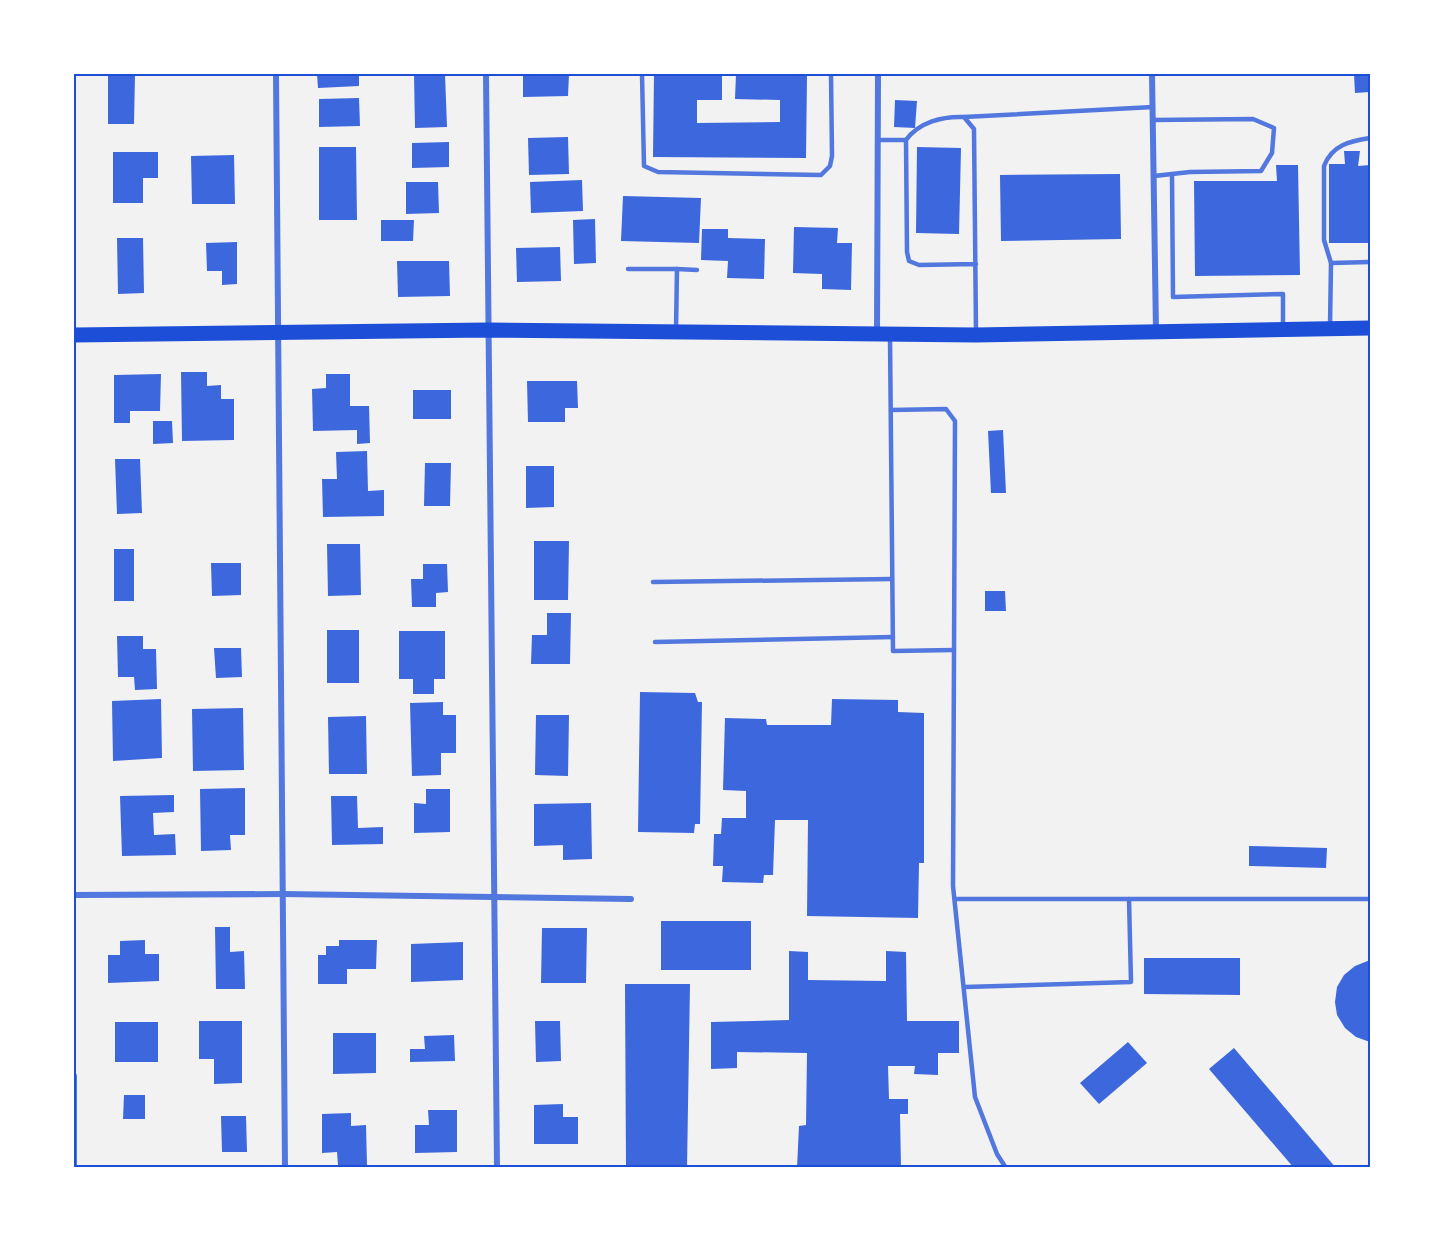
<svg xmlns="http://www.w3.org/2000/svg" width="1444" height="1241" font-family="Figtree,sans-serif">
<rect width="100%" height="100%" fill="#f2f2f2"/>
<g fill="#3d67dc">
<path d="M108,74H135L134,124H108Z"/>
<path d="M317,74H359V86L318,88Z"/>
<path d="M414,74H445L447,127L415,128Z"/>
<path d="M523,74H569L568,96L523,97Z"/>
<path d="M654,74H722V100H697V123L780,122V100L735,99L736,74H807L806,158L653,157Z"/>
<path d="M1354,74H1370V92L1355,93Z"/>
<path d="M359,98L360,126L319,127V99Z"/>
<path d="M895,100L917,101L915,128L894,127Z"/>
<path d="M568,137L569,174L529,175L528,138Z"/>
<path d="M449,142V167L412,168V143Z"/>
<path d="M319,147H356L357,220H319Z"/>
<path d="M917,147L961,148L959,234L916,233Z"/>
<path d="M1344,151H1360L1358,166L1370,165V243H1329V164H1345Z"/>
<path d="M113,152H158V178H143V203H113Z"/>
<path d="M234,155L235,204H192L191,156Z"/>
<path d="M1276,165H1298L1300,275L1195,276L1194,181H1277Z"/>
<path d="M1120,174L1121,239L1001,241L1000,175Z"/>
<path d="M582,180L583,211L531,213L530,182Z"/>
<path d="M406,182H438L439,213L406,214Z"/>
<path d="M623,196L701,198L699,243L621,241Z"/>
<path d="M595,219L596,263L574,264L573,220Z"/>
<path d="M381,220H414L413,241H381Z"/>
<path d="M794,227L838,228L837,243H852L851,290L822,289V274L793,273Z"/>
<path d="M702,229H728V238L765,239L764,279L727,278L728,261L701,260Z"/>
<path d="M117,238H143L144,293L118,294Z"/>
<path d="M237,242V284L222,285V271H207L206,243Z"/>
<path d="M560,247L561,281L517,282L516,248Z"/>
<path d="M397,261H449L450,296L398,297Z"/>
<path d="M181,372H207V386L221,385V399H234V440L182,441Z"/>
<path d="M161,374L160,411H130V423H114V375Z"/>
<path d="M326,374H350V406H369L370,443L357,444V430L313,431L312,389L326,388Z"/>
<path d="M527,381H577L578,408H565V422H528Z"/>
<rect x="413" y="390" width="38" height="29"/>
<path d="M153,421H172L173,443L153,444Z"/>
<path d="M1003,430L1006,493H991L988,431Z"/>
<path d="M367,451L368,491L384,490V516L323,517L322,479H337L336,452Z"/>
<path d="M115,459H140L142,513L117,514Z"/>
<path d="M425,463H451L450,506H424Z"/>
<path d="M526,466H554V507L526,508Z"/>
<path d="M534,541H569L568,600H534Z"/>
<path d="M327,544H360L361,595L328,596Z"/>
<rect x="114" y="549" width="20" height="52"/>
<path d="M211,563H241V595L212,596Z"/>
<path d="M423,564H447L448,592L436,593V607H412L411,579H423Z"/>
<path d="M985,591H1005L1006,611H985Z"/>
<path d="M547,613H571L570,664H531L532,635H547Z"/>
<rect x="327" y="630" width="32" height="53"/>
<path d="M399,631H445V679H434V694H413V679H399Z"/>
<path d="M117,636H143V649H156L157,689L135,690L134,677H118Z"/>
<path d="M214,648H241L242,677L216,678Z"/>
<path d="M640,692L695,693L698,702H702L700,824H695L694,833L638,832Z"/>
<path d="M161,699L162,758L113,761L112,701Z"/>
<path d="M832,699L898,700V712L924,713V863H919L918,918L807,916L808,820H775L773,875H764L763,883L722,882L723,866H713L714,834H721L722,818H746V791L723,790L725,718L766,719L767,725H831Z"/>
<path d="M443,702V715H456V753H441V775L412,776L410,703Z"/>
<path d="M243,708L244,770L193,771L192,709Z"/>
<path d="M536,715H569L568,776L535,775Z"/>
<path d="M366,716L367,774H329L328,717Z"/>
<path d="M245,788V835H230L231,850L201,851L200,789Z"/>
<path d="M426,789H450V832L414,833V803L426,804Z"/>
<path d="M174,795V812L153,813L154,835L175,834L176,855L122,856L120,796Z"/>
<path d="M331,796H357L358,828L383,827V844L332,845Z"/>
<path d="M591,803L592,859L563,860V845L534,846V804Z"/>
<path d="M1249,846L1327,848L1326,868L1249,866Z"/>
<rect x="661" y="921" width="90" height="49"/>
<path d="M215,927H230V952L244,951L245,989H216Z"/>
<path d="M542,928H587L586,983H541Z"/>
<path d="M145,940V954H159V981L108,983V955H120V941Z"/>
<path d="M339,940H377L376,969H347V984H318V955H326V946H339Z"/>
<path d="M463,942V980L411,982V944Z"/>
<path d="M789,951L808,952V980L886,981V951L906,952L907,1021H959V1053H938V1075L914,1074L915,1066H888L889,1099H908V1114H900L901,1168H797L799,1126L806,1125L807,1053L737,1052V1068L711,1069V1022L789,1020Z"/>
<path d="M1144,958H1240V995L1144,994Z"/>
<path d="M1370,960V1042L1356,1037L1345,1028L1337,1015L1335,1002L1337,987L1344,975L1355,966Z"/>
<path d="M625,984H690L687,1168H626Z"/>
<path d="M199,1021H242V1083L214,1084V1059H199Z"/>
<path d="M535,1021H560L561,1061L536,1062Z"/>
<rect x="115" y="1022" width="43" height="40"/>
<path d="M333,1033H376V1073L333,1074Z"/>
<path d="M454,1035L455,1061L410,1062V1049H425L424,1036Z"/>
<path d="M1128,1042L1147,1063L1099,1104L1080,1083Z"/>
<path d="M1234,1048L1336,1168H1294L1209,1069Z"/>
<path d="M124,1095H145V1119H123Z"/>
<path d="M563,1104V1117H578V1144H534V1105Z"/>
<path d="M428,1110H457V1152L415,1153V1125H429Z"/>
<path d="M351,1113V1126L366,1125L367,1165H338L337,1152L322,1153V1114Z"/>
<path d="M221,1116H246L247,1152H222Z"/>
</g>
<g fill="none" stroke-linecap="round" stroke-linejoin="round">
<g stroke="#5277de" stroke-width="4.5">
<path d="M642,74L644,166L658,172L821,175L830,166L832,156L831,74"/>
<path d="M964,117L1153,107"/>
<path d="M1153,120L1253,119L1274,128L1272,153L1261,171L1190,172L1154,176"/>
<path d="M878,140H906"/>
<path d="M1172,176L1173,297L1283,294V328"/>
<path d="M1331,263L1370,262"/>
<path d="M976,264L919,265L909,261L907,252L906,140C919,122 943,116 964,117L974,129L976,332"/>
<path d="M628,269H677L676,330"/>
<path d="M677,269L697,270"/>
<path d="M1330,326L1331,263L1324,240V166C1332,145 1350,141 1370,138"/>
<path d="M890,337L893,651L954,650"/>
<path d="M891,410L946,409L955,421L953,886L975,1097L997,1154L1006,1168"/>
<path d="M653,582L892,579"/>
<path d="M655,642L893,637"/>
<path d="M955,899H1370"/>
<path d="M964,987L1131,982L1129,899"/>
</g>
<g stroke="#5277de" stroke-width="6">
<path d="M276,74L285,1168"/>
<path d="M486,74L497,1168"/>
<path d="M1152,74L1156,331"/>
<path d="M877,334L878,74"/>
<path d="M74,895L282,894L631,899"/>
<path d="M74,1076V1168"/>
</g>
<path stroke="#1d4ed8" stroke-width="15" d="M74,335L488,330L976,335L1370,328"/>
</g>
<rect width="1444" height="1241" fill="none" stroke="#ffffff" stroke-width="150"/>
<rect x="75" y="75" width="1294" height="1091" fill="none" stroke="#1d4ed8" stroke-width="2"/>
</svg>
